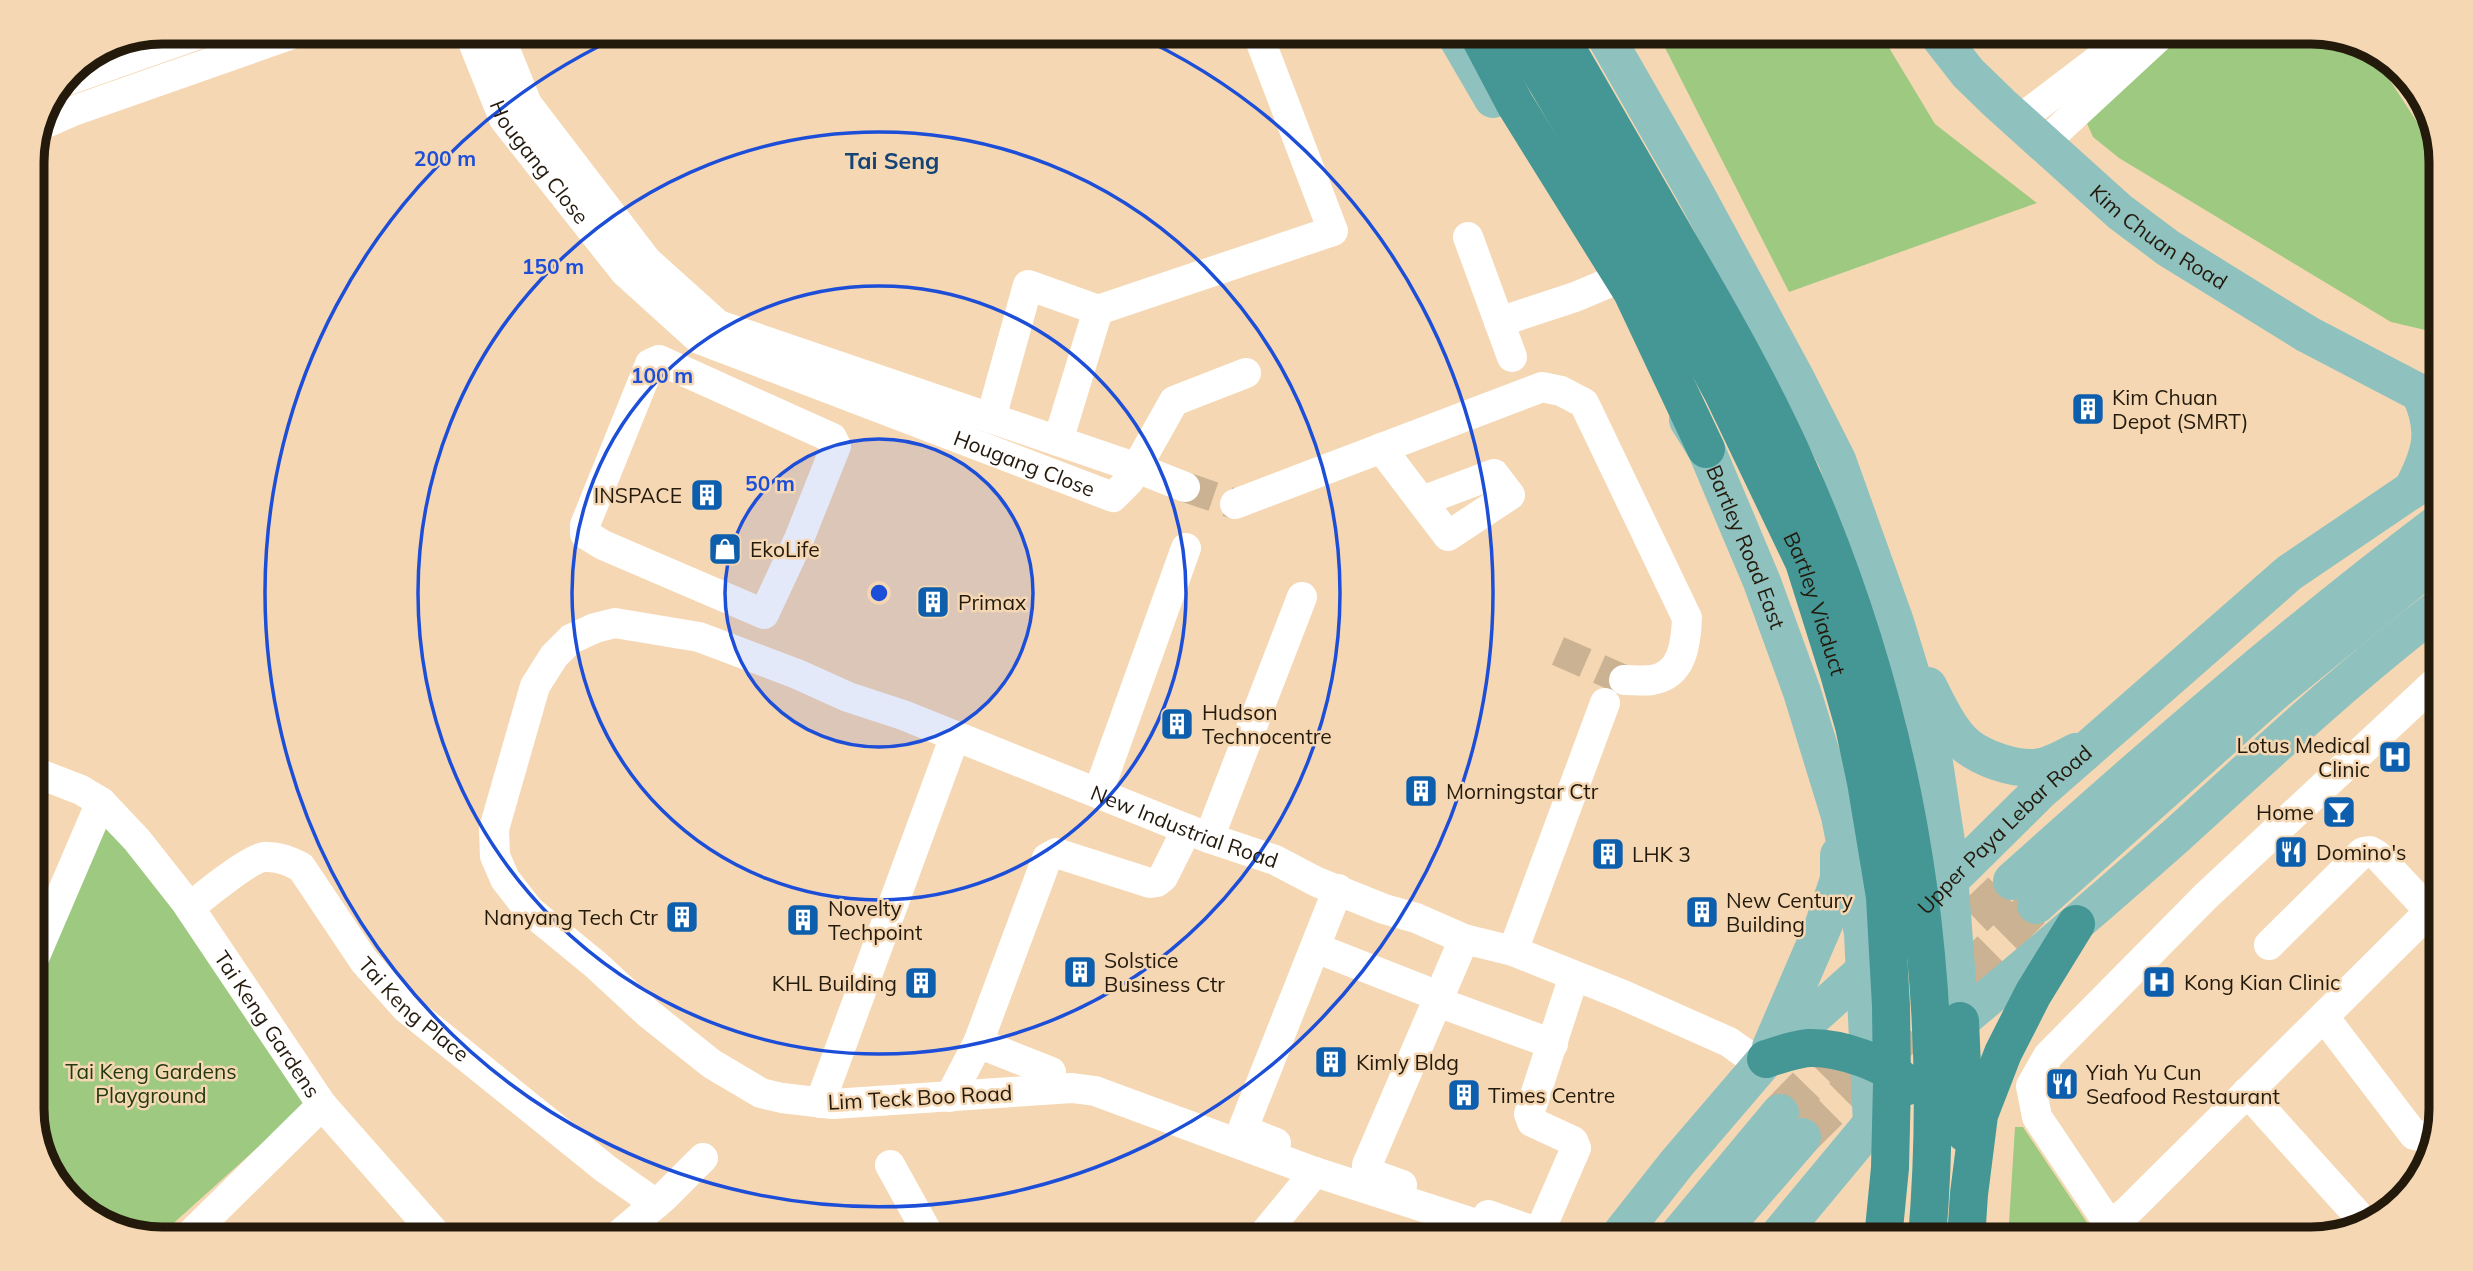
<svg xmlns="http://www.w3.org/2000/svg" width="2473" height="1271" font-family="Mulish,sans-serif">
<rect width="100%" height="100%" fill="#f5d8b3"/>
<g fill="#9ec980">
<path d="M1657,32H1882L1891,51L1935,124L2037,203L1789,292Z"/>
<path d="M2167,32H2311L2367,45L2441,159V326L2434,332L2391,322L2119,158L2093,137L2086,121Z"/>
<path d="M101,819L147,863L307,1103L157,1238L104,1226L54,1182L32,1118V981Z"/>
<path d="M2015,1127H2023L2098,1239H2008Z"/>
</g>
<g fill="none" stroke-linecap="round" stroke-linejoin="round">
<g stroke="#cbb292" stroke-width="30" stroke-dasharray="30 15" stroke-linecap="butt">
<path d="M1185,487L1235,504"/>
<path d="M1558,651L1624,680"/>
</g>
<g stroke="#cbb292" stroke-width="38" stroke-dasharray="38 19" stroke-linecap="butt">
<path d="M1933,957L2012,881"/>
<path d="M1780,1113L1859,1032"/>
<path d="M1802,1137L2036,905"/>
</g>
<g stroke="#fff" stroke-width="30">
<path id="s1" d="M469,32L504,119L625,272L699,339L1113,497L1129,481L1174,401L1246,373"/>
<path d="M498,32L527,104L647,261L718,325L1137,468L1185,487"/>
<path d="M65,81L204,32"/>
<path d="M2019,120L2094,63L2129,32"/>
<path d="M46,123L73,111L298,32"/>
<path d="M2044,143L2164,32"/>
<path d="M1468,237L1512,357"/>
<path d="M1098,310L1333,231L1257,32"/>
<path d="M1499,322L1575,297L1606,284"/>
<path d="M659,360L832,438L836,446L799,539L764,614L603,545L585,534V525L650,364Z"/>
<path d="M991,418L1028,285L1098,310L1058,441"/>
<path d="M1381,448L1448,536L1510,495L1494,474L1422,501"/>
<path d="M1235,504L1542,387L1561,391L1584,403L1687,618C1686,643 1683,675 1652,680C1644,681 1633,680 1624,680"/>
<path id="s2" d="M32,771L81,790L101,802L137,840L185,901L322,1105L440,1239"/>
<path d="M1098,793L1186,548"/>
<path d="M1209,838L1302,597"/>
<path id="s3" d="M190,908C202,897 249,859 264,857C278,856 289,861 301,867L364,961L406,1008L606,1169L656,1204"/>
<path d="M2269,945L2363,852L2370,851L2377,855L2422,903L2437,922"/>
<path d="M1316,948L1423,990"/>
<path d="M1513,951L1605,703"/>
<path d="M32,963L101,802"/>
<path d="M1435,1001L1553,1044"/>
<path d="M2324,1017L2414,1135L2435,1137"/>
<path d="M978,1043L1051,1072"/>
<path d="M2247,1092L2356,1213"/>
<path d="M950,1097L978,1043L1047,858L1056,853L1150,883L1157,882L1163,877L1187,829"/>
<path d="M820,1103L955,736"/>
<path d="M1276,1143L1246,1131L1244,1126L1338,889"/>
<path d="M890,1165L931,1239"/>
<path d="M1402,1185L1371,1174L1367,1170V1165L1464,939"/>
<path d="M1488,1215L1536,1232L1540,1231L1576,1148L1573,1141L1532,1122L1529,1114L1574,976"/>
<path d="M2110,1226L2129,1210L2441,900"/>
<path d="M186,1239L322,1105"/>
<path d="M614,1239L664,1197L703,1158"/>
<path d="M1260,1239L1315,1172"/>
<path id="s4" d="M1509,1239L1473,1223L1315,1172L1095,1091L1072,1088L833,1104L782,1098L761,1093L712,1064L649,1014L596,965L529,910L505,879L495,856L494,829L535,686L554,656L571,639L595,628L615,623L699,637L797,674L848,697L903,715L1209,838L1275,860L1317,882L1384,909L1416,918L1464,939L1513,951L1623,995L1729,1042L1761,1065"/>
<path d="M2119,1239L2037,1117L2031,1086L2048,1056L2206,896L2441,677"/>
</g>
<g stroke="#8fc1bf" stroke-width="38">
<path d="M1454,32L1493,99"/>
<path d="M1603,32L1693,189L1796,379L1837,460L1895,622L1922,710L1933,756L1947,848L1960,1021"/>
<path id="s5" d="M1936,32L1968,73L2000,104L2120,212L2168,248L2307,334L2441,404"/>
<path id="s6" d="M1688,420L1706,449L1762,582L1802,692L1840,816L1863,933L1872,1124"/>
<path d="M2412,490C2431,454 2438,431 2420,393"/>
<path d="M1928,686C1938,706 1950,732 1967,746C1984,759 2013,769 2035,768C2049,767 2063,759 2076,752"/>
<path d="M2012,881C2151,756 2292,633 2441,521"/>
<path d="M2036,905L2272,694L2441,556"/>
<path d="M1947,1036L1960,1021C2034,960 2106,898 2177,835C2264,756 2348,677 2441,606"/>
<path d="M1771,1047L1824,924L1839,879V855"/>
<path id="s7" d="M1617,1239L1677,1163L1766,1059L1866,969L1950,880L2039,792L2289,573L2441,470"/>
<path d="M1675,1239L1780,1113"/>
<path d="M1714,1239L1802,1137"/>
<path d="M1776,1239L1889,1103"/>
</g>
<g stroke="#449795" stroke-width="38">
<path d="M1477,32L1515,104L1632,292L1706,449"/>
<path id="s8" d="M1517,32L1633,227L1723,393L1804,562L1838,670L1854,726L1866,782L1885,897L1891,1006L1892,1084L1890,1168L1883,1239"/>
<path d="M1557,32C1598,103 1639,174 1680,245C1719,312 1758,380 1790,450C1905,702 1950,964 1927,1239"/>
<path d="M1960,1021L1965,1133"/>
<path d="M1766,1059C1779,1055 1795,1049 1809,1048C1839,1047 1888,1063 1908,1086"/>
<path d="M1966,1239L1969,1194L1979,1115L2003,1053L2033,994L2076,924"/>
</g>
</g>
<circle cx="879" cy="593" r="154" fill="#1d4ed8" fill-opacity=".12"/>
<g fill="none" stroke="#1d4ed8" stroke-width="3.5">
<circle cx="879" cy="593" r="154"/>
<circle cx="879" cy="593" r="307"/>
<circle cx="879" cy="593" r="461"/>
<path d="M1129 32A614 614 0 1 1 629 32"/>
</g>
<defs>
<symbol id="building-square" viewBox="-11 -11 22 22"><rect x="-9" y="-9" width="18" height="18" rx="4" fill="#0d5fad" stroke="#f5d8b3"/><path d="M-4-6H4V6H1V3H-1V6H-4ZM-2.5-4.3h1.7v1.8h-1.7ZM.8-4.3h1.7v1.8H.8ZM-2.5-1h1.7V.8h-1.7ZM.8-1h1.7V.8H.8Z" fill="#fff"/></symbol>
<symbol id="shop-square" viewBox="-11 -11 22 22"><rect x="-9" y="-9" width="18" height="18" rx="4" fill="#0d5fad" stroke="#f5d8b3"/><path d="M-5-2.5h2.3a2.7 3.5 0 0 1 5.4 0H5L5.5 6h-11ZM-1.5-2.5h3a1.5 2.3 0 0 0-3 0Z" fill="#fff"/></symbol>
<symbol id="hospital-square" viewBox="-11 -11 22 22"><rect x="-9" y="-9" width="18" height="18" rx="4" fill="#0d5fad" stroke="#f5d8b3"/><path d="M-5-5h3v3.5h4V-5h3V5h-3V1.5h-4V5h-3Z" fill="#fff"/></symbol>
<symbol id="bar-square" viewBox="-11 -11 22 22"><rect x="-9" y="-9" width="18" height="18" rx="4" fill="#0d5fad" stroke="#f5d8b3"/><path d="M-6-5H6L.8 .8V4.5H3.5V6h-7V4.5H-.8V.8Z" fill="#fff"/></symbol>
<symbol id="restaurant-square" viewBox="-11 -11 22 22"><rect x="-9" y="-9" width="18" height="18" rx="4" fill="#0d5fad" stroke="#f5d8b3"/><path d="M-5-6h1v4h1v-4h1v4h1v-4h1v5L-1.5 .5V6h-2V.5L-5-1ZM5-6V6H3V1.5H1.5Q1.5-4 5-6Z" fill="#fff"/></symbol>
</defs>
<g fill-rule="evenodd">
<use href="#building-square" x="2069" y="390" width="38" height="38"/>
<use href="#building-square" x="688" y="476" width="38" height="38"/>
<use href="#shop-square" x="706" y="530" width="38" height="38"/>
<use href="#building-square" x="914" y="583" width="38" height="38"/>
<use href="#building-square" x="1158" y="705" width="38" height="38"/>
<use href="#hospital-square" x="2376" y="738" width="38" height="38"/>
<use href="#building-square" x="1402" y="772" width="38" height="38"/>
<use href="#bar-square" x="2320" y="793" width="38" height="38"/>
<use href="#restaurant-square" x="2272" y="833" width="38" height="38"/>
<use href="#building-square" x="1589" y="835" width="38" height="38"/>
<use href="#building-square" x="1683" y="893" width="38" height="38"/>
<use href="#building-square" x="663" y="898" width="38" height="38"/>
<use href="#building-square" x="784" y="901" width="38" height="38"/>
<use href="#building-square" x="1061" y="953" width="38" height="38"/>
<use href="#hospital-square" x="2140" y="963" width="38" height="38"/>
<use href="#building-square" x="902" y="964" width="38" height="38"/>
<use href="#building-square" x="1312" y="1043" width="38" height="38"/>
<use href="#restaurant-square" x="2043" y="1065" width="38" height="38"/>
<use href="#building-square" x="1445" y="1076" width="38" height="38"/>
</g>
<g text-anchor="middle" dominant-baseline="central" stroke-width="5" stroke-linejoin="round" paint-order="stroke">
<g font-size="21" fill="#241a0c" stroke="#f5d8b3">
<text stroke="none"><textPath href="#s1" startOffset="149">Hougang Close</textPath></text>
<text stroke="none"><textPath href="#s5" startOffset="304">Kim Chuan Road</textPath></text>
<text stroke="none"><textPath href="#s1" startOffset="737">Hougang Close</textPath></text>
<text stroke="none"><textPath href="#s6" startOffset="140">Bartley Road East</textPath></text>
<text stroke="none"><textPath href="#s8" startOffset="646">Bartley Viaduct</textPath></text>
<text stroke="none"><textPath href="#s4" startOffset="2025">New Industrial Road</textPath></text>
<text stroke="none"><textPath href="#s7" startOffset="565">Upper Paya Lebar Road</textPath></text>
<text stroke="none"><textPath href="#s3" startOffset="312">Tai Keng Place</textPath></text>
<text stroke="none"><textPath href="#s2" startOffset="354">Tai Keng Gardens</textPath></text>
<text transform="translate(920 1097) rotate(-3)">Lim Teck Boo Road</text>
</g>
<g font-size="21" fill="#241a0c" stroke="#f5d8b3" text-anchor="start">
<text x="2112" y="397">Kim Chuan<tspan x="2112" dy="24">Depot (SMRT)</tspan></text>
<text x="682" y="495" text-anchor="end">INSPACE</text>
<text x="750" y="549">EkoLife</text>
<text x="958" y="602">Primax</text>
<text x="1202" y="712">Hudson<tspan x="1202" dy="24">Technocentre</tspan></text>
<text x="2370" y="745" text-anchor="end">Lotus Medical<tspan x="2370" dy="24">Clinic</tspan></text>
<text x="1446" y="791">Morningstar Ctr</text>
<text x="2314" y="812" text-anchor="end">Home</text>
<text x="2316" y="852">Domino's</text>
<text x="1632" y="854">LHK 3</text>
<text x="1726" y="900">New Century<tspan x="1726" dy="24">Building</tspan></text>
<text x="828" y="908">Novelty<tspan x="828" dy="24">Techpoint</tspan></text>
<text x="658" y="917" text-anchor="end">Nanyang Tech Ctr</text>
<text x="1104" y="960">Solstice<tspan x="1104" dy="24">Business Ctr</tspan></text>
<text x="2184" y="982">Kong Kian Clinic</text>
<text x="897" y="983" text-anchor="end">KHL Building</text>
<text x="1356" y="1062">Kimly Bldg</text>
<text x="2086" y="1072">Yiah Yu Cun<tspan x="2086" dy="24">Seafood Restaurant</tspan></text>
<text x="1488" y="1095">Times Centre</text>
</g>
<g font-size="21" fill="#233a10" stroke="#f5d8b3">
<text x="151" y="1071">Tai Keng Gardens<tspan x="151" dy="24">Playground</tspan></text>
</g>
<g font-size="23" font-weight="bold" fill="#144376" stroke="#f5d8b3">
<text x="892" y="160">Tai Seng</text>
</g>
</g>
<path d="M0 0H2473V1271H0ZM162 44H2311A118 118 0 0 1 2429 162V1109A118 118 0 0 1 2311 1227H162A118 118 0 0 1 44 1109V162A118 118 0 0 1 162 44Z" fill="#f5d8b3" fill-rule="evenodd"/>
<path fill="none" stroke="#241a0c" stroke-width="9" d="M162 44H2311A118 118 0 0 1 2429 162V1109A118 118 0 0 1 2311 1227H162A118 118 0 0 1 44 1109V162A118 118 0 0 1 162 44Z"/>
<circle cx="879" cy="593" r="10" fill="#1d4ed8" stroke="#f5d8b3" stroke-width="3.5"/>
<g font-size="21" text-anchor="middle" font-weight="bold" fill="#1d4ed8" stroke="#f5d8b3" stroke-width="5" stroke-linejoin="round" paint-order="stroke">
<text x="445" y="166">200 m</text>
<text x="553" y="274">150 m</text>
<text x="662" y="383">100 m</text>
<text x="770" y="491">50 m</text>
</g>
</svg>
